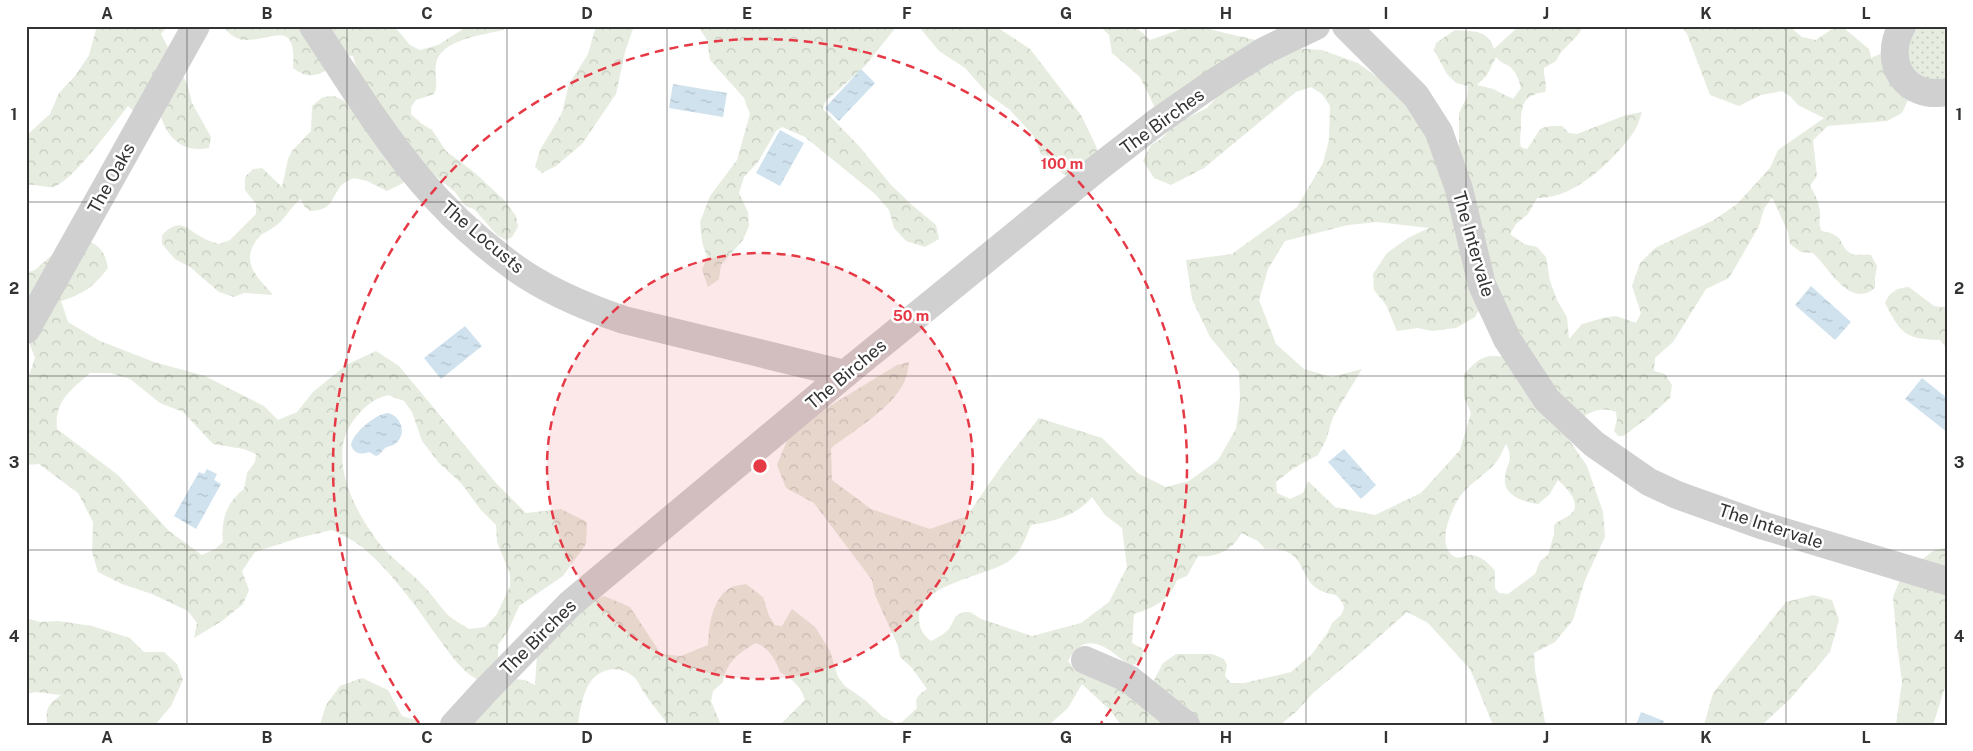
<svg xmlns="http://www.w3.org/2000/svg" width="1973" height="751" font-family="'Public Sans',sans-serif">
<defs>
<pattern id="grass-dots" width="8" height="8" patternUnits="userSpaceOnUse" patternTransform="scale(1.25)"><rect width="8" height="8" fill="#e6ecdf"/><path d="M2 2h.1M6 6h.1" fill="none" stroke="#c6cbc0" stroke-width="1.8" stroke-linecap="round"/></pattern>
<pattern id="forest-crowns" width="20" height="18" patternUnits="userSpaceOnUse" patternTransform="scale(1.25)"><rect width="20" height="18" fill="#e6ecdf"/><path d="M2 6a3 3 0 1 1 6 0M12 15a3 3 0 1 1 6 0" fill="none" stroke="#c6cbc0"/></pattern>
<pattern id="water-ripples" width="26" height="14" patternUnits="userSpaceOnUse" patternTransform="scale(1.25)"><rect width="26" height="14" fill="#cfe2ee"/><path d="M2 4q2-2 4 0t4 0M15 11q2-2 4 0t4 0" fill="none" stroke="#b2c2cd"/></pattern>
</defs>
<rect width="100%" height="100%" fill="#fff"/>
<path fill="url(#grass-dots)" d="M1903,26H1947V92L1921,91L1898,33Z"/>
<g fill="url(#forest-crowns)" fill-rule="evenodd">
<path d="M97,26H168L161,34L187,84L192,103L211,137L209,148C184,153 168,139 161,117C149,115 136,115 128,106C114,123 73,182 53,187C48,188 35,184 26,185V136L50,114L59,93L75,76L89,55Z"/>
<path d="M222,26H394L410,45L420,50L438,45L468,26H507L503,30C484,35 440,39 436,64C434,74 439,85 434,94L416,100L411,107V114L422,124L432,130L446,151L475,173L504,200L516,216L518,227L512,237L506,240L497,235L474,209L465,206L455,192L432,173L411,172L403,183L387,191L367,181L354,178C349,180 343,183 340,187C330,200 333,210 310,211L304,206L301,199C291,206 287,216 278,224C272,229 267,231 261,235C257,239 254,243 252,248C244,268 261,280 273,295L244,293L234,297L219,292L190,267L175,259L162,244V235C181,216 186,229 203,238C208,241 214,242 219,244L230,240L256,214V204L245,190V177L253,169L262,168L282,187L288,159L292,151L311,131L312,106L323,97L334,96L347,102L357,70L353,56L345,55C328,69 315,85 293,68C297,17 272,41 245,40C236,40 227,32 222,26Z"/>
<path d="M596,26H634L625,52L616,94L582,144L556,166L542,173L535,167L540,150L562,113L569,84L588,54Z"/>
<path d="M698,26H897L865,66L825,102L823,109L859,146L891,185L912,205L936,225L939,239L925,247L906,241L894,228L889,210L875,194L805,137L782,127L776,131L758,162L744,177L739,193L748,212L749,226L743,240L721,265L719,279L708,287L702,270L707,257L702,242L700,222L710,196L737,160L750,114L744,98L710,60L707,40Z"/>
<path d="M915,26H995L1030,49L1081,115L1096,146L1099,156L1069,177L1053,168L1041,154L1033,135L1010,110L989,95L965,68L939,51L920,28Z"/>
<path d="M1100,26H1128L1138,29L1150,40L1181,29H1208L1291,48L1322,50L1358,63L1398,92L1459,188V113L1467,97L1468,86L1456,83L1447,74L1434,50L1436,43L1455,30C1474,32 1488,29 1494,49L1519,26H1584L1577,36L1561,52L1556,61L1544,68C1543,77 1548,84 1545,92C1522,95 1521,106 1521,126C1521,134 1519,140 1521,147L1527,149C1542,130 1535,125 1562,126L1569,133L1577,134L1626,115L1642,112C1640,118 1638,125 1635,130C1616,159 1573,200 1537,198L1528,214L1516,224L1510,234L1524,244L1537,247L1546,257L1550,281L1557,300L1567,317L1569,339L1582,324L1603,318L1616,316L1636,323L1641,313L1632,286L1640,263L1655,248L1714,220L1737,204L1770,168L1778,150L1824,118L1798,105L1791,97L1782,91L1761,95L1739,106L1710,95L1687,34L1681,26H1789L1802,37L1816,40L1832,29H1845L1869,49L1871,58L1880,54H1887L1908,84V100L1902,113L1887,121L1828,126L1813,140L1817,176L1810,186C1815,194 1820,204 1820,214C1820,222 1818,224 1822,231C1847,236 1837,244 1850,253C1856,257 1864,253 1871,255L1877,266L1875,278V288C1850,309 1830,269 1813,253L1801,252L1790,244L1788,232L1772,197L1764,209L1759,226L1729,278L1706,289L1673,342L1655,358L1654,371L1665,374L1672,385L1670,398L1649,417L1623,436H1618L1614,431L1617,420L1616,412C1594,403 1579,420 1565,434L1587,466L1603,512L1605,537L1585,580L1573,620L1555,642L1534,653L1535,670L1545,722L1549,725H1493L1470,669L1428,623L1407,612L1363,651L1313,693L1298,710L1280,725H1121L1110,710L1082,684L1068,708L1049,725H780L805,700C801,686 792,679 780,672C776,660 768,646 755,643C738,654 727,661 723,682L713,691L711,701L721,725H668C661,714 652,705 645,694C641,689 639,682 635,678C621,664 599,667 589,684C583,693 579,714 578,725H460L483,683C459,671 447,649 431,628C415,604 384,564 362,547C353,540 342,535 332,530L298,538L255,552L242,571L249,590L243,604L222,621L194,638L197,623L188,611L152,594L122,584L98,572L92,552L93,522L78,493L39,464L26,465V377L29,375L35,358L30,345L26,318V273L35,270L52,255L85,240C100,245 105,252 108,268C94,286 84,294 61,301L68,322L100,341L154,362L205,376L264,406L278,420L297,412L313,392L346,365L376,351L399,366L496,483L526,513L561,509L587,522L586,544L563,576L519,606L508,631L498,645V660L505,678L525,680L535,685L537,655L583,606L604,596L630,607L661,654L681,656L708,645C709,627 711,603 727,590C731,586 741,585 746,584L763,597L769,616L775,625L782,626L792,609L815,627L830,651L838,677L845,686L865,700L883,717L895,723L902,722L917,708C914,698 919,694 927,689L912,668L900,657L898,646L875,595L872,580L814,503L786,488L777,465L788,438L815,415L897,365L909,362C908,367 908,372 906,377C897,406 854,430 831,448L832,480L871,509L930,529L967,516L1002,465L1039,418L1102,438L1139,474L1166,487L1189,481L1218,460L1236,429L1240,399L1239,372L1210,337L1192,299L1186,260L1232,254L1297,207L1323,163L1329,140L1330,106L1322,94L1311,87L1296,92L1204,168L1171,185L1154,178L1143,161L1151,145L1161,139L1175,124L1207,108L1216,98L1155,108L1140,77L1112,53L1109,35ZM1496,57C1500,62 1503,63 1509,66C1516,71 1519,80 1521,88L1513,99L1493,89L1477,85L1487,75ZM1377,222L1429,228L1408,238L1387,253L1373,274L1374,290L1386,305L1397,331L1418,328L1432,331L1456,328L1475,317L1482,305L1509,358C1486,353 1480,357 1464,374V397L1471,413L1460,450L1421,493L1375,515L1335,507L1308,481L1303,493L1290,499L1277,493L1276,482L1294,468L1318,455L1326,440L1333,417L1362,369L1332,377L1304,369L1276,344L1259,300L1268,269L1285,241L1348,225ZM90,373H110L130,379L160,403L183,412L213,444L244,449L256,454L255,462L247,473L244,489C226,503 221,520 223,542L215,549L202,555L169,531L118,475L57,429C54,401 71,390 90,373ZM388,395L404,401L412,412L422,441L439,463L461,483L481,510L496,525L497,542L510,574V586L497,614L485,627L469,629C462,624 453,620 447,614C438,604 430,592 420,582C407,569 390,557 379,543C355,512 326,457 353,421C363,408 372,399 388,395ZM1506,444C1515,461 1506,462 1505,478C1503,496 1524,502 1538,504L1549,495L1558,480C1565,487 1583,503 1571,514C1566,518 1559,520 1554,525V534L1548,555L1540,561L1535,574L1508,594L1499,593L1495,588V571C1489,563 1480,555 1470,555C1463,555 1459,561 1452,555C1437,543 1451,509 1461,495C1471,482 1487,474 1497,461C1501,456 1503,449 1506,444ZM1092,497L1105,515L1122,528L1127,567L1109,602L1081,623L1032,636L981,619L970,612H963L956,616L949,629L942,635L931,641C923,635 919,628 919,618C919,583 986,577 1009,561C1021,552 1025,539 1031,525C1055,521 1076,516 1092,497ZM1241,533L1258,541L1265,549C1316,546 1290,589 1336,595L1343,603L1344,608L1341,615L1332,623L1328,632L1312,654L1291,672L1244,683H1231L1225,676L1227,665L1224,659L1213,654H1176L1163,663L1152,684L1072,666L1068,661C1085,628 1109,648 1129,666L1135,664L1143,657V649L1132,643L1134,614C1153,608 1170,600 1177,580L1187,576L1198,556C1215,558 1234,550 1241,533Z"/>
<path d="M1909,287L1934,306L1947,308V349L1940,340C1905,339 1901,334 1885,303C1890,291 1897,288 1909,287Z"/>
<path d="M1947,547V681L1933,725H1896L1902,682L1897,644L1893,597L1902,575L1933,551Z"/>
<path d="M1813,595L1832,600L1839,620L1830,652L1791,698L1762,725H1704L1713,693L1786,602Z"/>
<path d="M26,618L40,622L58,621L92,626L130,638L144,652H164L177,664L183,680L171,706L155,725H47C46,707 47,706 61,695L36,692L26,694Z"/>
<path d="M362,678L388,690L402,716L418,721L422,725H320L326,705L340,686Z"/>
</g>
<g fill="url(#water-ripples)">
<path d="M861,69L875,83L839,121L825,108Z"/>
<path d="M673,84L727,93L723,117L669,108Z"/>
<path d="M780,130L804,143L780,186L756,173Z"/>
<path d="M1811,286L1851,322L1835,340L1795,305Z"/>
<path d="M465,326L482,346L441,379L424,358Z"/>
<path d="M1922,378L1947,398V432L1905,399Z"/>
<path d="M388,413C401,416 408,434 395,444C392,446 387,446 384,449C381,452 381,454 376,456L369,452C361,455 354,454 351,445C353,433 375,414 388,413Z"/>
<path d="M1344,449L1376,485L1361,499L1328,462Z"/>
<path d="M207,469L217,474L214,480L221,484L196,529L174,516L199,472L204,474Z"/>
<path d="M1641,712L1664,721L1662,725H1636Z"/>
</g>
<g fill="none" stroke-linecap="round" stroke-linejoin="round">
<g stroke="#d0d0d0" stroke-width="28">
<path d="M313,26C347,78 382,135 422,182C448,213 481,243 514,267C547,291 586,307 624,320L845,374"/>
<path d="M1346,26L1416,96L1439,132L1459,189L1482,285L1507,339L1547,400L1594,444L1649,482L1677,495L1761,525L1947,581"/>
<path d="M1902,26C1882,62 1905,100 1947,92"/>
<path d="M26,330L196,26"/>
<path d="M1085,660L1129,679L1186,725"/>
<path d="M454,725L486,690L570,604L845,374L1099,167L1157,122L1216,81L1264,51L1316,26"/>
</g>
</g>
<path fill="none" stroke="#333" stroke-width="1" stroke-opacity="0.55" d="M187,26V725M347,26V725M507,26V725M667,26V725M827,26V725M987,26V725M1146,26V725M1306,26V725M1466,26V725M1626,26V725M1786,26V725M26,202H1947M26,376H1947M26,550H1947"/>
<circle cx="760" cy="466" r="213" fill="#e63946" fill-opacity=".12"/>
<g fill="none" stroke="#e63946" stroke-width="2.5" stroke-dasharray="9 6">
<circle cx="760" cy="466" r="213"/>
<path d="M419 723A427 427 0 1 1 1101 723"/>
</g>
<g text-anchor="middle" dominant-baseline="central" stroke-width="5" stroke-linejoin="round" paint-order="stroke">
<g font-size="18" fill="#333" stroke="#fff">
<text transform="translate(1162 121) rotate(-36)">The Birches</text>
<text transform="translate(111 178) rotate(-61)">The Oaks</text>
<text transform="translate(483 237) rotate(40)">The Locusts</text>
<text transform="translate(1474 244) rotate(74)">The Intervale</text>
<text transform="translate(846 374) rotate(-40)">The Birches</text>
<text transform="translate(1771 526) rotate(18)">The Intervale</text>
<text transform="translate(538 637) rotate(-45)">The Birches</text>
</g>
</g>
<circle cx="760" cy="466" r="8" fill="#e63946" stroke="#fff" stroke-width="2.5"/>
<g font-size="15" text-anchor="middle" font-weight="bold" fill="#e63946" stroke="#fff" stroke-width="5" stroke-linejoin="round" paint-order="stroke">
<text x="1062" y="169">100 m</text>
<text x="911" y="321">50 m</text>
</g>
<rect width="1973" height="751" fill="none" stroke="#ffffff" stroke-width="55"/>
<rect x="28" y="28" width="1918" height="696" fill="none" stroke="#333" stroke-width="2"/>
<g font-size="16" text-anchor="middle" font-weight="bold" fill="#333">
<text x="107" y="19">A</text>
<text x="267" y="19">B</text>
<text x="427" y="19">C</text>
<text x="587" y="19">D</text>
<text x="747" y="19">E</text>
<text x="907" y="19">F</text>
<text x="1066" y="19">G</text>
<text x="1226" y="19">H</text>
<text x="1386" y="19">I</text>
<text x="1546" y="19">J</text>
<text x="1706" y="19">K</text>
<text x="1866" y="19">L</text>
<text x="14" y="120">1</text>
<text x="1959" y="120">1</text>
<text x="14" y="294">2</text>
<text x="1959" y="294">2</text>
<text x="14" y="468">3</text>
<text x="1959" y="468">3</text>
<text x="14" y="642">4</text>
<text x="1959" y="642">4</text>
<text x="107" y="743">A</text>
<text x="267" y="743">B</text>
<text x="427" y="743">C</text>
<text x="587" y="743">D</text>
<text x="747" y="743">E</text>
<text x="907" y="743">F</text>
<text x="1066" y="743">G</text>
<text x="1226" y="743">H</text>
<text x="1386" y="743">I</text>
<text x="1546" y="743">J</text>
<text x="1706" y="743">K</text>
<text x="1866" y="743">L</text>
</g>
</svg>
